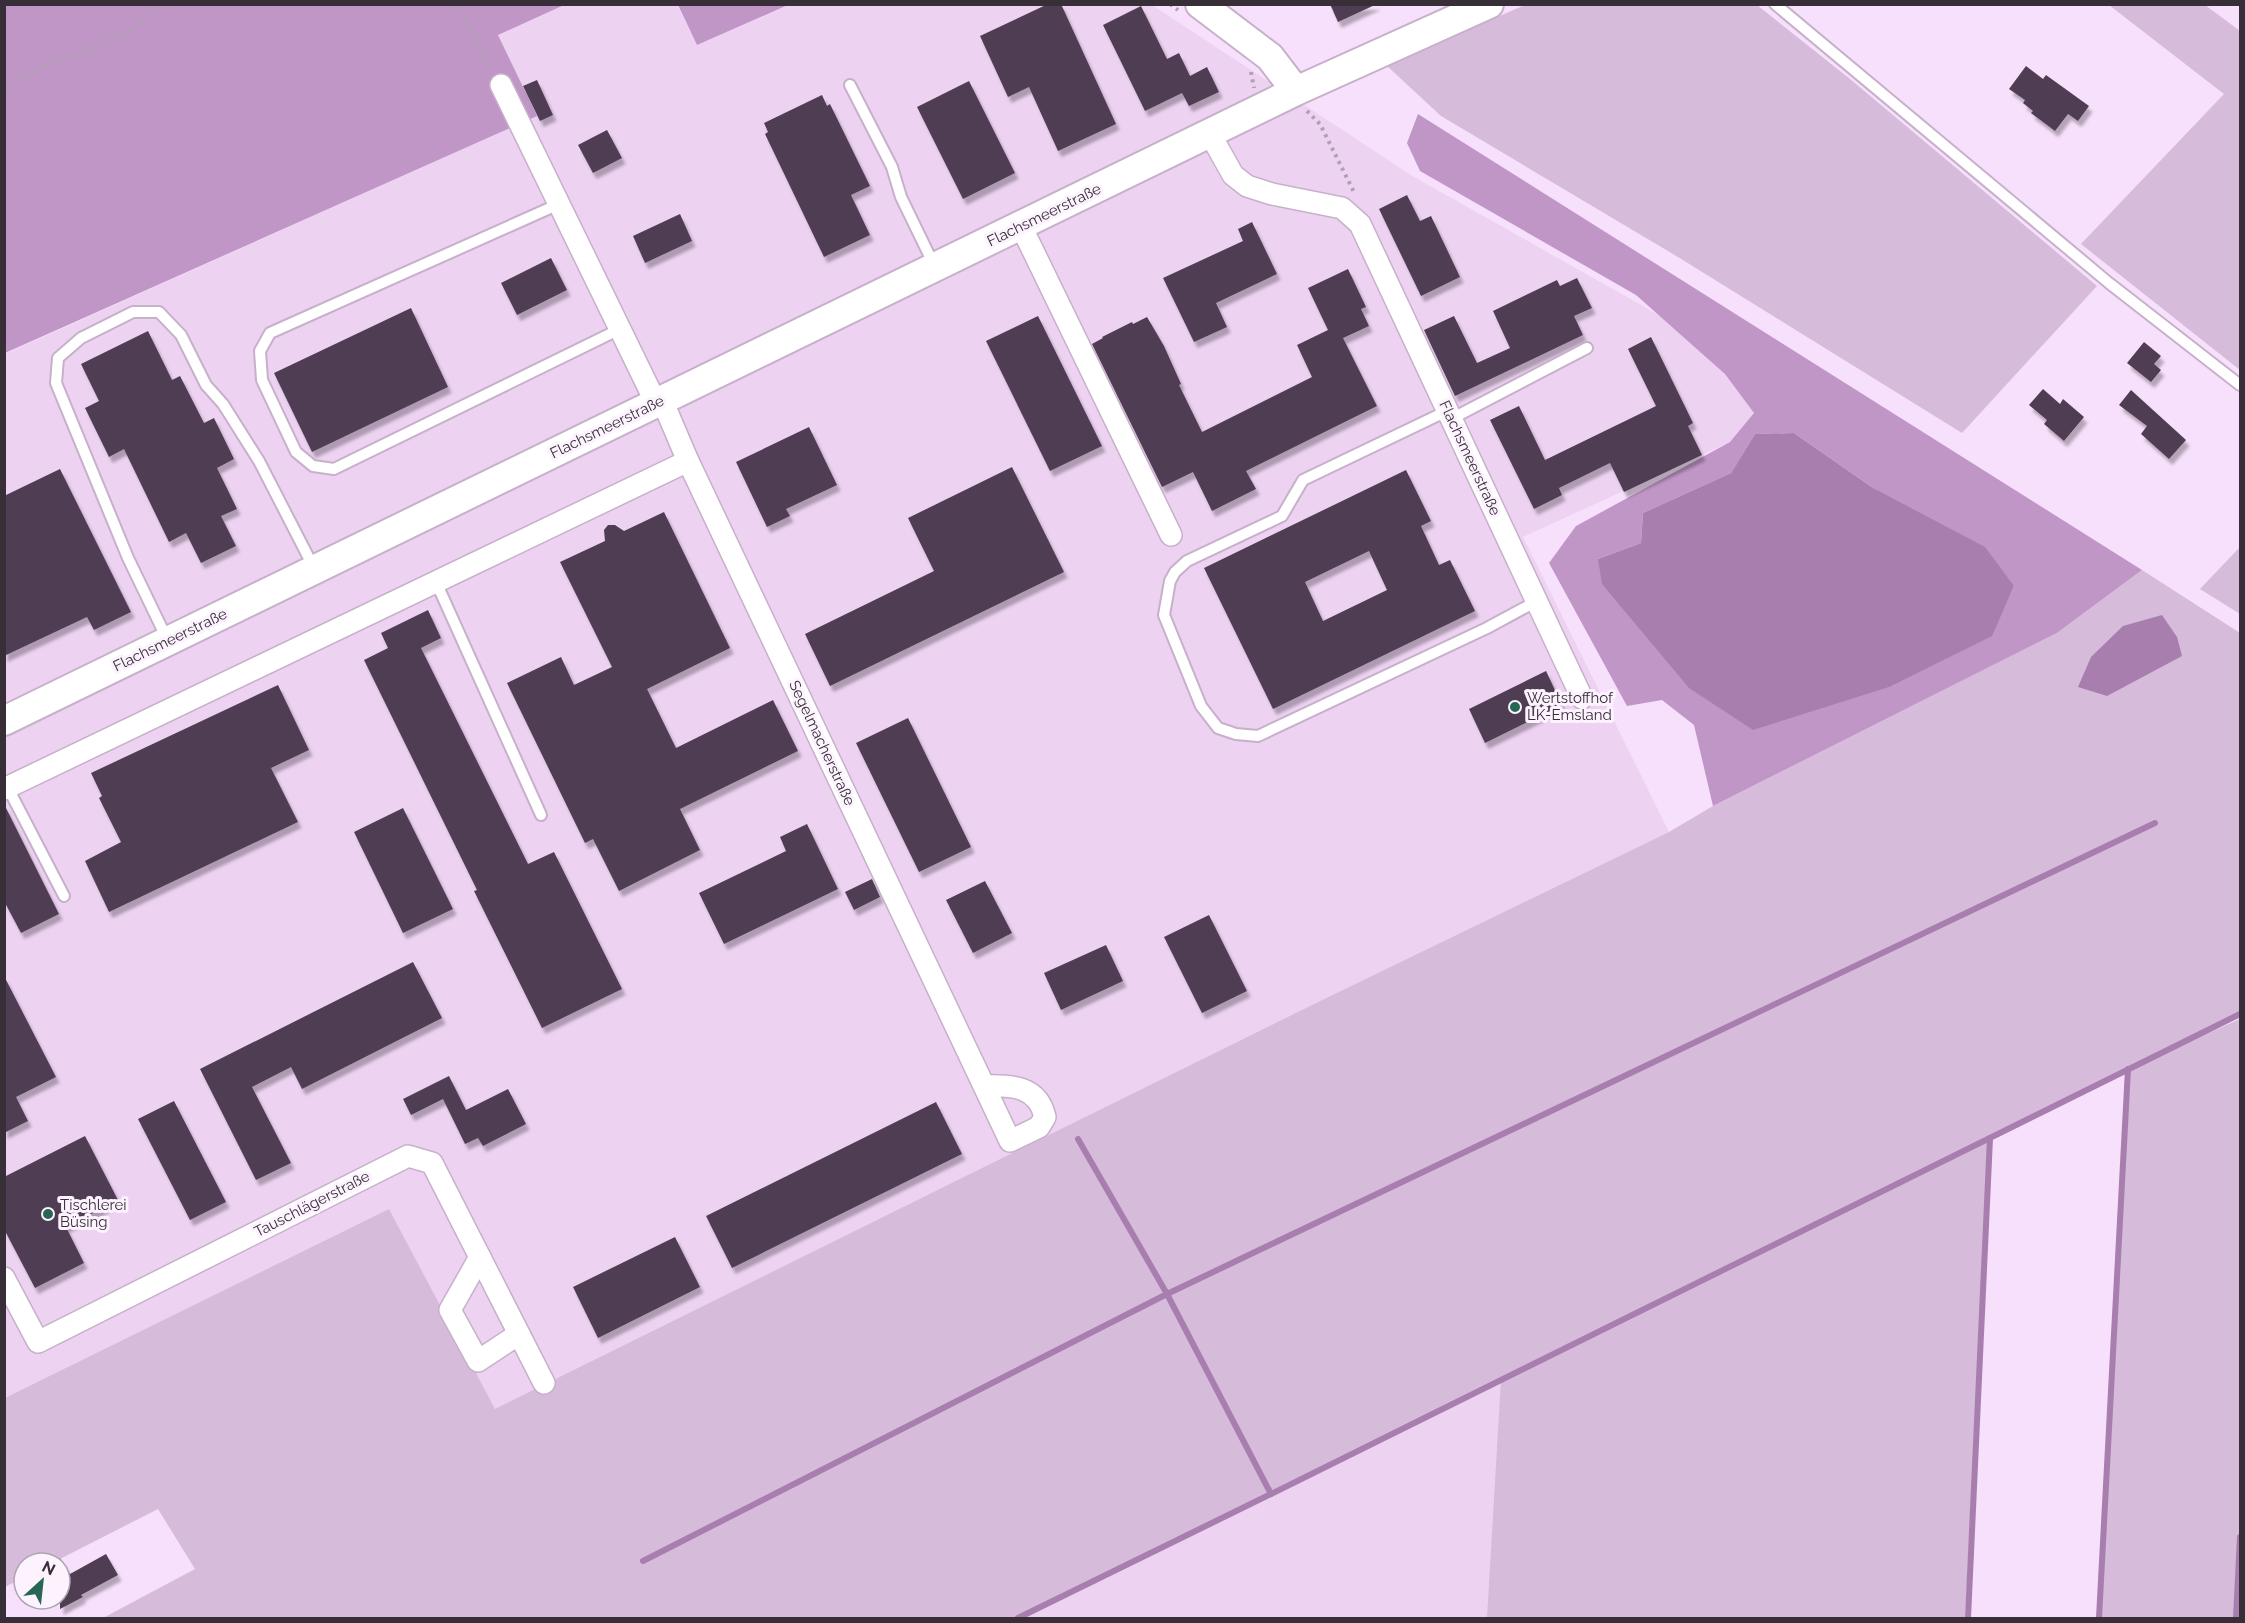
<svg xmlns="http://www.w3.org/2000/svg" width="2245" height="1623" font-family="Raleway,sans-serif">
<defs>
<filter id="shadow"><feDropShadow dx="3.5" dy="6" stdDeviation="1.5" flood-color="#0004"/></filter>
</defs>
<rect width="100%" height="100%" fill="#f7e0fb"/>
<g fill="#edd2f2">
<path d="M564,4L677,5L697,45L789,5H1152L1414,177L1815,403L1523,537L1669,832L1316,1003L495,1410L389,1209L5,1399V354L537,116L498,35Z"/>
<path d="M1502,1380L1488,1618H1017Z"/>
</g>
<g fill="#d6bbdb">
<path d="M1525,5H1757L1850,79L2097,286L1962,433L1678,257L1441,116L1386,65Z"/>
<path d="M2109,5H2205L2240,31V370L2081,244L2224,94Z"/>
<path d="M2240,547V614L2200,589Z"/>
<path d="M2142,570L2240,633V1014L2152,1058L2240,1019V1618H2099L2128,1070L1990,1138L1965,1618H1487L1501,1380L1018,1618H103L195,1569L158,1509L52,1563H24V1577L5,1587V1398L389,1209L495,1409L1316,1003L1669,832L1713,806L2057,633Z"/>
</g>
<g fill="#c096c7" fill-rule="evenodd">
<path d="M4,5H564L498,35L537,116L5,353Z"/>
<path d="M678,5H788L697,45Z"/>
<path d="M1418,114L2142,570L2057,633L1713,806L1694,725L1662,700L1627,706L1549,563L1576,526L1730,442L1754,413L1725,374L1636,295L1420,171L1407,143ZM1794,433L2014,586L1991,636L1892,686L1598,559L1641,543L1643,513L1731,473L1755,434Z"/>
</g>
<g fill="#a77ead">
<path d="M1794,433L1873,488L1985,547L2014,586L1992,636L1892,686L1753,730L1689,688L1602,584L1598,559L1641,543L1643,513L1731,473L1755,434Z"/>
<path d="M2162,615L2177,637L2182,656L2107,696L2078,687L2091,657L2123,626Z"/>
</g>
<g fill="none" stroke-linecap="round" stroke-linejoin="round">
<g stroke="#a77ead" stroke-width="6">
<path d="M1271,1494L2240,1014"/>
<path d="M643,1561L1167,1294L2155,823"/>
<path d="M1018,1618L1271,1494L1167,1294L1078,1139"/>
<path d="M1968,1618L1990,1138"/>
<path d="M2099,1618L2128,1069"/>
<path d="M2236,1618L2240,1537"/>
</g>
</g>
<g fill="#503d53" fill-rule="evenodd" filter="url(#shadow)">
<path d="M1048,4H1061L1116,124L1058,151L1029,87L1008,97L980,36Z"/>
<path d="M1330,4H1377L1338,22Z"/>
<path d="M1141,6L1167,59L1179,53L1190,76L1207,67L1219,92L1189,106L1182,93L1145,111L1103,25Z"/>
<path d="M2026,66L2043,79L2046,75L2089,106L2078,121L2068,114L2055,131L2031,113L2033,111L2023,103L2025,100L2009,89Z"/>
<path d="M537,80L553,115L540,121L523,86Z"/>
<path d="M969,81L1015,173L963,199L917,107Z"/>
<path d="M822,95L827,106L830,104L870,186L851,195L870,235L824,257L765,134L768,132L764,123Z"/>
<path d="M607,130L622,158L593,173L578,145Z"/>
<path d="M1407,195L1420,221L1431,216L1460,277L1421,296L1379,209Z"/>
<path d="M680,214L692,241L645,263L633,236Z"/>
<path d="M1252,222L1277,274L1216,303L1227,327L1194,342L1163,278L1243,241L1238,229Z"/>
<path d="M551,258L567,290L517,315L501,283Z"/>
<path d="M1348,269L1366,307L1361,309L1369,326L1343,338L1377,406L1246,471L1256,489L1212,511L1193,472L1162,487L1092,344L1103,338L1102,337L1132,322L1133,324L1147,317L1164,346L1181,384L1179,385L1202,432L1312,377L1297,345L1328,330L1308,288Z"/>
<path d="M1577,278L1592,308L1574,316L1583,335L1455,396L1424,330L1454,316L1477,363L1510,348L1493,311L1557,280L1560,286Z"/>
<path d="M411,308L448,387L312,452L274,373Z"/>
<path d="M1038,316L1102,446L1050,471L986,341Z"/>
<path d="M148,331L172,380L180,376L204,423L214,418L234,459L217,468L237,509L221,516L236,546L201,563L186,533L169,542L124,449L109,457L85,408L99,401L81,364Z"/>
<path d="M1651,337L1693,423L1688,426L1702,455L1624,492L1610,463L1559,488L1562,495L1534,509L1490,420L1519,406L1545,460L1656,406L1628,349Z"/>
<path d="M2144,342L2161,356L2154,364L2161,370L2151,382L2127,363Z"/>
<path d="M2043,389L2060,404L2063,399L2084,417L2064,441L2044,424L2047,420L2029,405Z"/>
<path d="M2131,390L2186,440L2169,459L2141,434L2147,426L2119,405Z"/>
<path d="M809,427L837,485L786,509L790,516L767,527L736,462Z"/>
<path d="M1012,467L1064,572L830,686L805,634L934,571L908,518Z"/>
<path d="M60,469L131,612L94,630L87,617L4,656V496Z"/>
<path d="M1406,470L1431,521L1421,526L1439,565L1450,560L1475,611L1273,709L1204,568ZM1369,551L1387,590L1323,621L1305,582Z"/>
<path d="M664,512L730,648L647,689L676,748L773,700L798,751L680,809L700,850L619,891L593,839L585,843L507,683L561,657L574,685L612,667L560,562L605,541L604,530L608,525H615L624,531Z"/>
<path d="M428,610L441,638L421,648L528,864L554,852L622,989L542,1028L474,891L477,890L364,660L388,648L381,633Z"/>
<path d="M1546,671L1562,705L1485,743L1469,709Z"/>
<path d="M278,685L309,750L271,768L298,822L109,912L85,861L121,842L99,798L102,796L91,773Z"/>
<path d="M908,718L971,847L919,872L856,743Z"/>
<path d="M4,804L59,914L21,933L4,901Z"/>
<path d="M403,808L453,909L403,933L354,832Z"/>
<path d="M807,824L838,889L724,944L699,893L786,851L780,837Z"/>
<path d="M872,879L880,897L854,910L845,892Z"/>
<path d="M985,881L1012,933L973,953L946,900Z"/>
<path d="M1209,915L1247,991L1202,1013L1164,937Z"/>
<path d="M1106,945L1123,981L1061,1010L1044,973Z"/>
<path d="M413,962L442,1018L302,1089L291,1067L252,1087L291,1163L256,1180L200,1069Z"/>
<path d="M4,976L56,1077L16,1097L28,1121L4,1133Z"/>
<path d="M449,1076L466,1110L508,1089L526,1124L483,1146L478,1138L465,1144L443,1099L411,1115L403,1099Z"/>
<path d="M174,1101L226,1202L190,1220L138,1119Z"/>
<path d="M936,1102L962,1154L732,1268L706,1216Z"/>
<path d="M85,1136L118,1200L66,1227L84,1263L35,1288L4,1229V1177Z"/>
<path d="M675,1237L700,1287L598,1338L573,1287Z"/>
<path d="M106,1554L118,1575L81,1595L83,1597L60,1609V1558L70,1574Z"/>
</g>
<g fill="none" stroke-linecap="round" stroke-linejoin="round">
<defs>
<g id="lane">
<path d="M1775,4L2109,283L2240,385"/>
<path d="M850,85L892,167L901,197L934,265"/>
<path d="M559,204L270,333L260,351L262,380L296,452L313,466L334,469L620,329"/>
<path d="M1447,411L1303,480L1282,516L1187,561L1175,572L1170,581L1164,615L1201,706L1218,728L1236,734L1258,736L1487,628L1537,601"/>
<path d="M1451,419L1587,348"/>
<path d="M436,582L541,815"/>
<path d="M168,641L128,558L56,383L58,358L81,338L133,312H159L181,335L206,385L223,404L259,461L314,568"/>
<path d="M8,788L64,896"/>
</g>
<g id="street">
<path d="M501,85L656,403"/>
<path d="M1210,134L1233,175L1247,186L1272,194L1342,208L1360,224L1582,698"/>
<path d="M1021,226L1171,535"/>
<path d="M662,400L688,461L1010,1141L1039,1127L1045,1117C1038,1086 1012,1085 985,1086"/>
<path d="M4,789L688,461"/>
<path d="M480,1257L450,1310L478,1361L519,1334"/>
<path d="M4,1278L38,1342L408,1156L432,1163L544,1383"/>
</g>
<g id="secondary">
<path d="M1200,4L1270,57L1296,91"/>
<path d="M4,721L1296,91L1489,4"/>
</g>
</defs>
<use href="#lane" stroke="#c7b0ca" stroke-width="14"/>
<use href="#street" stroke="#c7b0ca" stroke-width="24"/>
<use href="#secondary" stroke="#c7b0ca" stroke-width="32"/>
<g stroke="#b1a0b4" stroke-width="4" stroke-dasharray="3 4.5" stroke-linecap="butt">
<path d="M459,4L492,69"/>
<path d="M1170,4L1178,10"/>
<path d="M1251,72L1254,88"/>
<path d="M4,84L130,31L163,4"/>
<path d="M1307,111L1320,124L1354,192"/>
</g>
<use href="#lane" stroke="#fff" stroke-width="10"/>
<use href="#street" stroke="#fff" stroke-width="21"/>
<use href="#secondary" stroke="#fff" stroke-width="28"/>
</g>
<g fill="#266654" stroke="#fcf3fe" stroke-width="2">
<circle cx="1515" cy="707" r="6"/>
<circle cx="48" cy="1214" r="6"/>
</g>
<g text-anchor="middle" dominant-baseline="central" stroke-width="6" stroke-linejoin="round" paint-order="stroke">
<g font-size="15" fill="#372e38" stroke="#fcf3fe">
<text transform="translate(1044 215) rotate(-26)">Flachsmeerstraße</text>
<text transform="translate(607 427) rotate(-26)">Flachsmeerstraße</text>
<text transform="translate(1470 458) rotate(65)">Flachsmeerstraße</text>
<text transform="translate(170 640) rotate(-26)">Flachsmeerstraße</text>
<text transform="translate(822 743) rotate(65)">Segelmacherstraße</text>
<text transform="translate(312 1204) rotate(-27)">Tauschlägerstraße</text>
</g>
<g font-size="15" fill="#372e38" stroke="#fcf3fe" text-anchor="start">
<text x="1527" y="698">Wertstoffhof<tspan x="1527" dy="17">LK-Emsland</tspan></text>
<text x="60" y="1205">Tischlerei<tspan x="60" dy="17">Büsing</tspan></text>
</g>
</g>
<rect width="2245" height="1623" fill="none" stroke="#372e38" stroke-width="12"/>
<g transform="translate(42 1581) rotate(27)"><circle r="28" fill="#fcf3fe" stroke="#ada4af" stroke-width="1.5"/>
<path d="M0-4.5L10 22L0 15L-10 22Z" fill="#266654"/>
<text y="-9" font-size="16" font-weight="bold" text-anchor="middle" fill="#372e38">N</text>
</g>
</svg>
